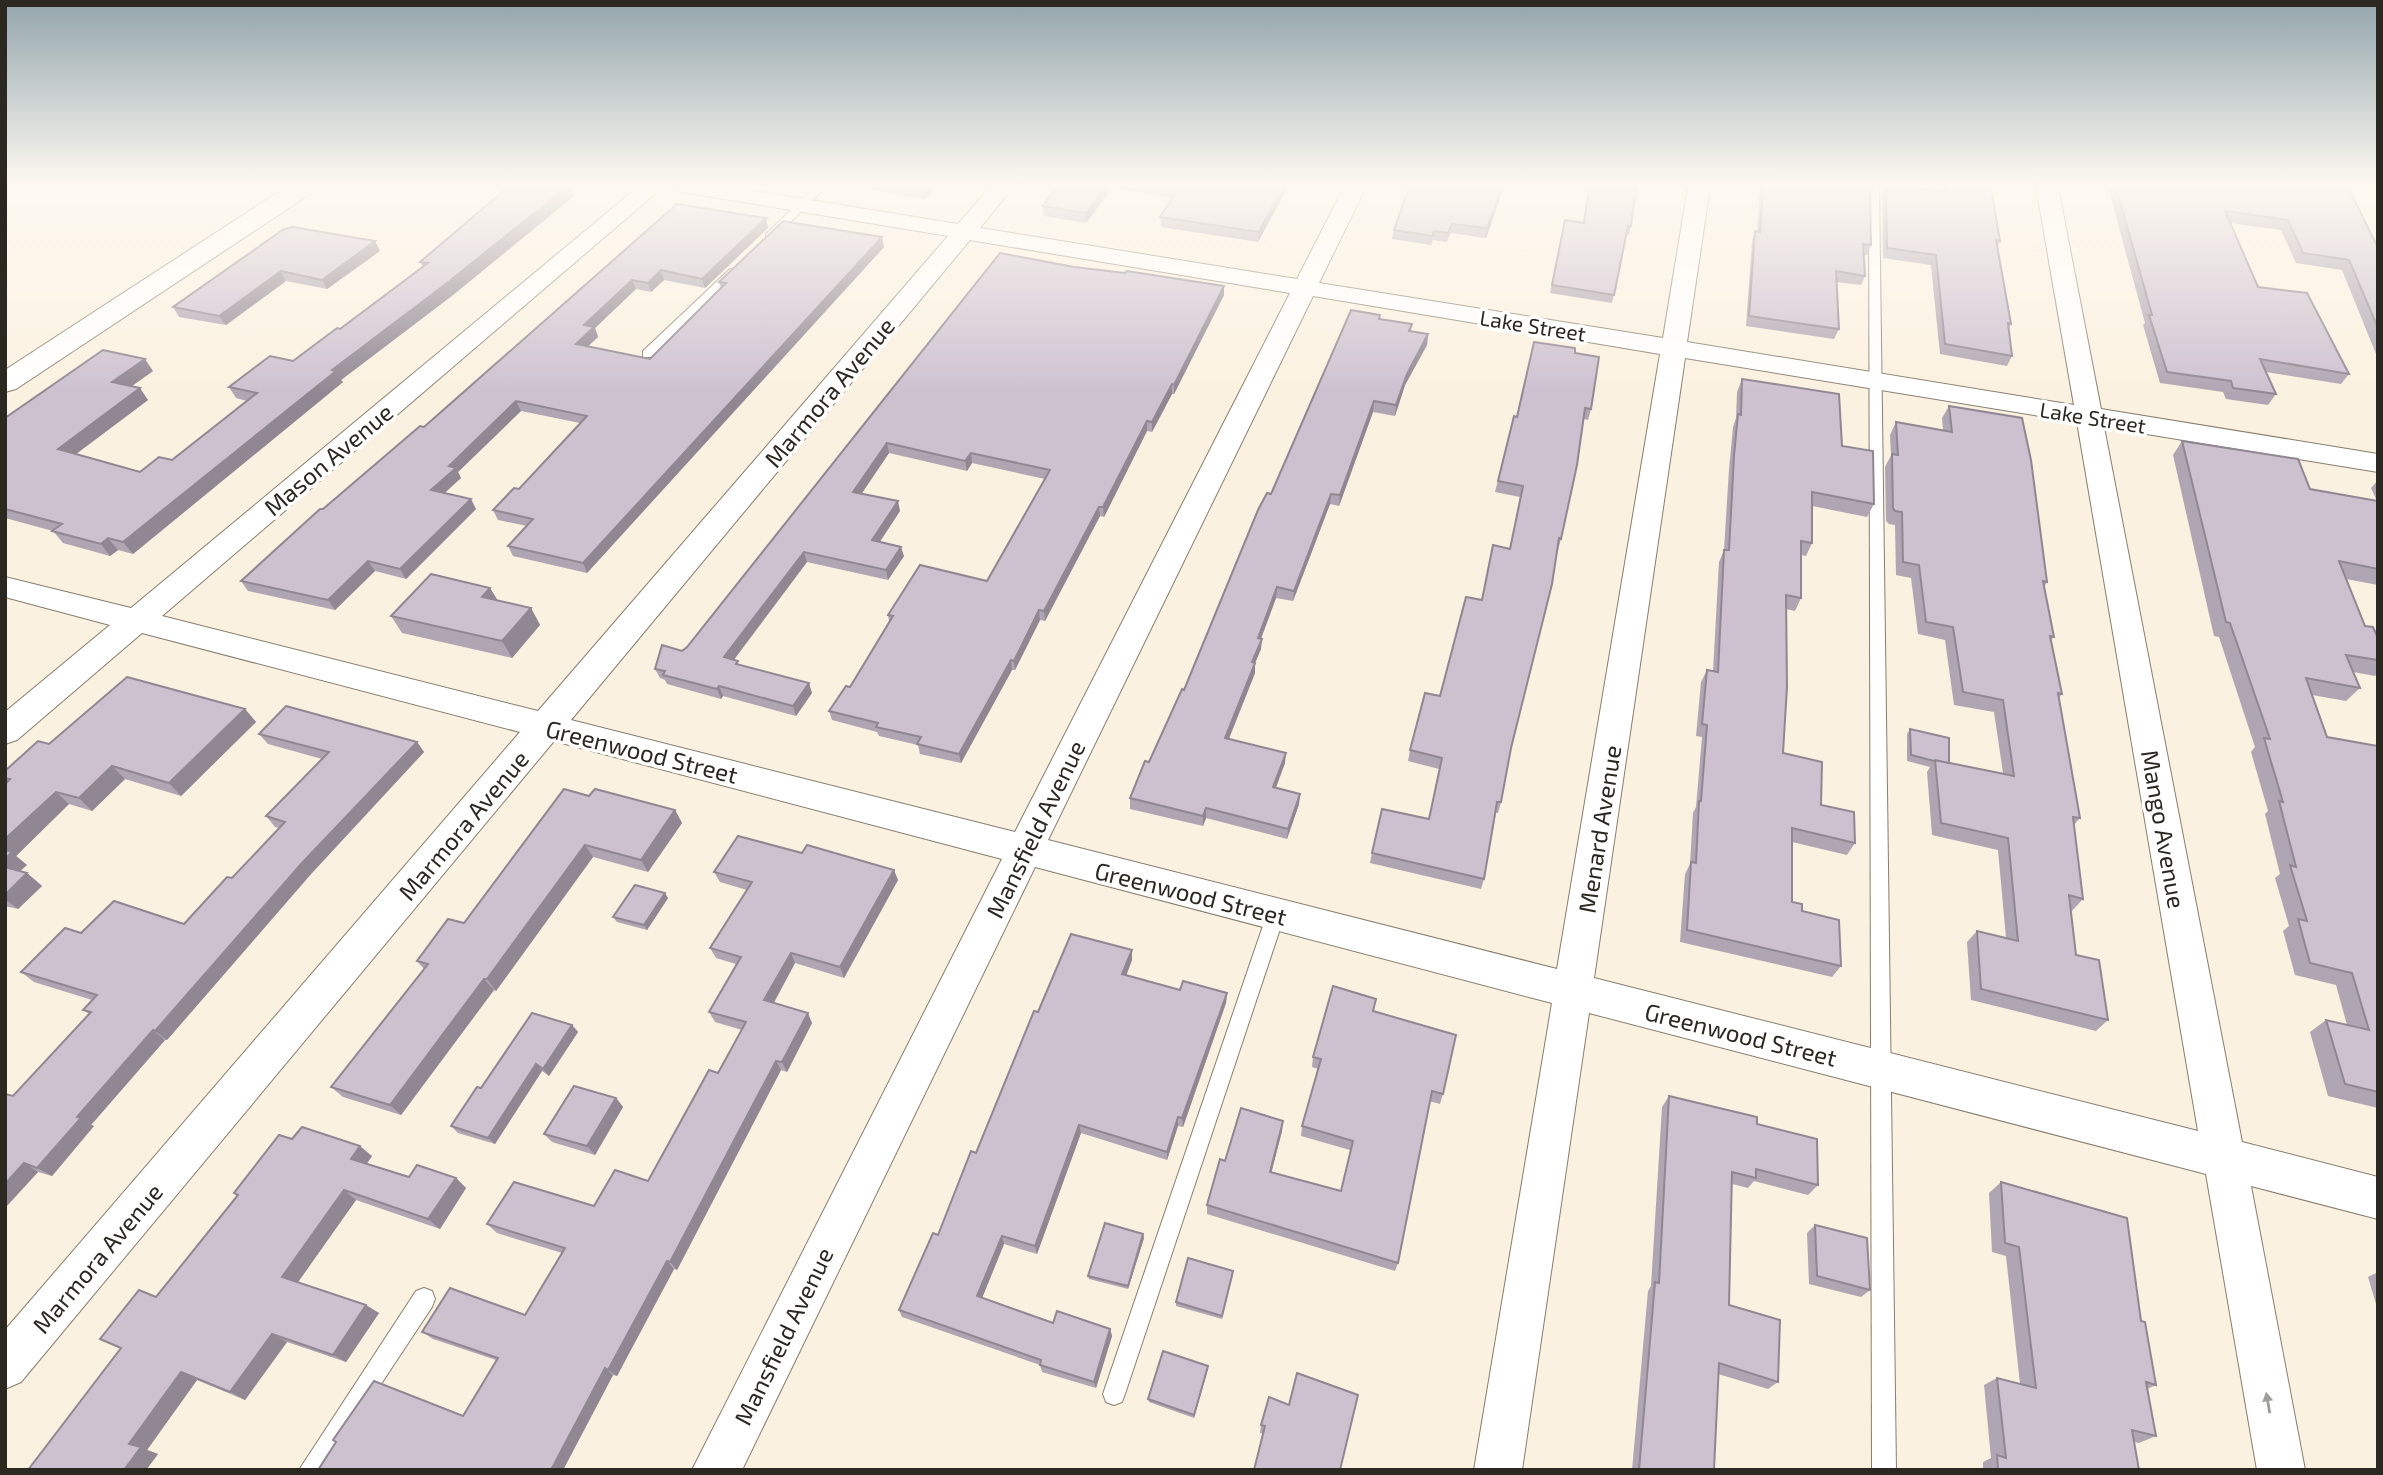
<svg xmlns="http://www.w3.org/2000/svg" width="2383" height="1475" font-family="'Exo 2',sans-serif">
<rect width="100%" height="100%" fill="#fbf1e0"/>
<g fill="none" stroke-linecap="round" stroke-linejoin="round">
<defs>
<g id="service">
<path d="M815,187H826L774,238H766V234Z"/>
<path d="M1869,187H1879L1896,1470H1872Z"/>
<path d="M730,269L740,271L651,357H643V351Z"/>
<path d="M1276,907L1282,909L1285,914L1125,1394L1122,1402L1114,1405L1106,1402L1103,1394L1267,914L1270,909Z"/>
<path d="M424,1288L432,1291L435,1299L432,1307L324,1470H299L416,1291Z"/>
</g>
<path id="minor" d="M638,187H663L162,616L538,711L948,236L688,193L680,192L677,187H730L958,224L990,187H1013L980,228L1297,279L1344,187H1366L1319,283L1663,338L1688,187H1710L1687,342L2074,405L2036,187H2058L2101,409L2378,454V472L2104,427L2242,1142L2378,1177V1219L2251,1186L2305,1470H2257L2206,1174L1589,1013L1522,1470H1474L1552,1003L1035,867L742,1470H692L1002,859L554,741L21,1382L5,1389V1330L520,732L142,633L17,740L5,744V712L110,625L5,597V577L131,608ZM970,240L1290,293L1015,832L571,720ZM1313,296L1660,354L1557,969L1048,840ZM1685,358L2077,422L2198,1131L1594,978Z"/>
<path id="tertiary" d="M286,187H316L313,192L16,389L5,392V370Z"/>
</defs>
<use href="#service" stroke="#877e6f" stroke-width="2"/>
<use href="#minor" stroke="#877e6f" stroke-width="2"/>
<use href="#tertiary" stroke="#877e6f" stroke-width="2"/>
<use href="#service" fill="#fff" fill-rule="evenodd"/>
<use href="#minor" fill="#fff" fill-rule="evenodd"/>
<use href="#tertiary" fill="#fff" fill-rule="evenodd"/>
</g>
<g fill="#b0a6b3">
<path d="M856,187H937L925,199Z"/>
<path d="M1056,187H1288L1258,242L1161,227L1160,217L1173,198L1112,188L1086,223L1044,216L1043,206Z"/>
<path d="M1504,187L1486,238L1451,233L1447,242L1433,240L1431,245L1392,239L1394,230Z"/>
<path d="M1589,187H1636L1631,226L1629,235L1626,234L1612,303L1550,293L1565,220L1583,223Z"/>
<path d="M1760,187H1870L1871,245L1867,255H1864L1865,276L1861,285L1836,282L1839,329L1834,339L1746,326L1752,241L1755,231L1757,232Z"/>
<path d="M1884,187H1913L1940,191V187H1991L2000,241L1998,246L2011,324L2009,328L2012,356L2007,366L1940,354L1931,265L1883,258L1882,193Z"/>
<path d="M2108,187H2348L2378,248V359L2342,270L2296,263L2281,230L2230,223L2258,287L2349,374L2341,384L2266,372L2276,394L2268,405L2226,399L2223,392L2160,383L2143,325L2145,323Z"/>
<path d="M574,196L453,295L341,380L343,382L133,554L118,550L110,556L63,543L53,531L5,518V418L153,371L131,386L148,400L76,454L140,472L172,460L247,401L236,398L229,387L293,361L340,329L423,267L420,262Z"/>
<path d="M677,204L766,218L768,228L705,288L664,280L651,292L636,289L595,328L598,337L588,346L650,359L721,288L719,282L882,237L884,247L587,573L513,556L508,546L527,526L498,520L493,510L519,489L580,423L521,411L458,472L461,478L444,493L476,509L406,579L375,571L335,610L248,591L241,581L323,509L424,427Z"/>
<path d="M375,241L380,251L327,289L286,281L226,325L179,317L173,307Z"/>
<path d="M1000,253L1074,267L1224,286V295L1174,394H1172L1152,432L1147,431L1104,517L1100,516L1045,621L1040,620L1015,670H1012L961,763L920,754L918,745L879,736L877,732L832,720L829,711L850,687L889,621L888,615L987,581L1045,479L972,463L967,471L889,453L861,494L900,511L880,542L904,556L888,580L807,562L734,660L740,665L812,693L796,716L723,696L721,699L667,684L665,680L660,678L655,669L687,647Z"/>
<path d="M1380,319L1412,324L1411,331L1428,334L1427,345L1405,385L1395,416L1373,412L1339,506L1330,504L1293,601L1276,598L1261,639V649L1255,663V673L1229,739L1285,763L1276,788L1300,794L1299,804L1287,839L1206,818L1203,826L1130,809V798L1149,762L1184,690L1271,494Z"/>
<path d="M1575,353L1591,409L1588,420L1584,419L1561,539L1558,550H1557L1511,748L1501,802L1498,813H1496L1484,879L1481,889L1370,863L1372,853L1429,819L1439,769L1408,761L1410,750L1440,696L1481,600L1510,548L1520,497L1495,492L1514,416L1517,417Z"/>
<path d="M1742,379L1842,446L1874,504L1867,517L1812,506V543L1806,556L1801,555V598L1795,611L1786,609L1783,753L1821,805L1855,843L1847,855L1792,842V902L1802,911L1841,966L1832,977L1680,942L1685,874L1690,864L1693,813L1696,807L1702,737L1696,736L1701,682L1707,670L1713,671L1719,562L1724,550L1729,469L1733,427L1736,418L1737,392Z"/>
<path d="M1949,406L2047,582L2044,587L2054,637L2051,640L2062,694L2059,698L2080,818L2074,825L2083,899L2072,911L2070,910L2076,955L2108,1020L2096,1031L1971,1000L1967,942L1977,931L2006,938L1998,850L1932,835L1927,772L1930,767L1907,761V734L1910,729L1949,763L2003,773L1994,712L1954,705L1945,640L1918,634L1911,578L1896,575L1895,525L1889,524L1886,521L1885,467L1891,455L1890,435L1896,422L1943,430L1942,418Z"/>
<path d="M2182,441L2310,489L2377,501L2371,488L2378,480V585L2346,579L2365,626L2378,638V672L2375,676L2353,672L2360,688L2346,701L2312,695L2327,737L2378,746V1108L2328,1096L2310,1032L2326,1020L2347,1025L2336,985L2295,975L2283,931L2289,926L2275,878L2280,874L2265,814L2268,811L2251,752L2255,747L2219,637L2214,636L2173,455Z"/>
<path d="M490,588L497,600L531,608L540,625L512,658L402,633L391,616Z"/>
<path d="M245,709L256,722L181,796L125,779L92,811L69,804L16,856L27,865L20,871L27,873L42,886L18,909L5,906V784L6,782L5,781V771L49,744Z"/>
<path d="M259,734L417,742L424,752L311,874L167,1040H165L91,1125L94,1126L52,1176L38,1172L5,1208V1094L13,1096L89,1014L83,1010L92,1000L34,982L21,972L81,933L184,924L232,878L279,828L275,827L266,816L322,759L268,744Z"/>
<path d="M589,796L675,810L682,823L648,872L593,857L496,991L494,990L401,1115L343,1097L331,1087L424,969L417,961L464,923Z"/>
<path d="M714,872L898,880L844,978L795,963L774,1003L812,1023L787,1072L781,1070L677,1270L674,1269L617,1376L613,1375L563,1470H318L463,1416L496,1360L433,1339L422,1332L525,1315L562,1253L497,1233L487,1224L594,1206L648,1181L718,1073L742,1030L715,1022L709,1012L736,964L716,958L710,948L747,890L720,882Z"/>
<path d="M668,898L647,930L617,922L613,917Z"/>
<path d="M1132,960L1126,975L1180,990L1227,993L1226,1003L1183,1127L1178,1126L1167,1160L1081,1133L1037,1254L1004,1244L982,1298L1053,1323L1110,1329L1112,1336L1096,1388L1042,1372L1040,1365L902,1317L899,1310L938,1235L976,1153L1038,1012Z"/>
<path d="M1373,1011L1443,1094L1440,1104L1429,1101L1398,1263L1395,1271L1207,1214V1205L1225,1161L1282,1131L1271,1173L1341,1191L1350,1150L1301,1136L1302,1126L1318,1069L1312,1067L1313,1057Z"/>
<path d="M572,1025L578,1032L549,1076L542,1071L495,1144L458,1133L451,1126L481,1088Z"/>
<path d="M1669,1096L1818,1185L1808,1195L1754,1181L1748,1188L1732,1184L1729,1305L1778,1382L1768,1389L1718,1374L1714,1470H1632L1648,1291L1651,1286L1662,1107Z"/>
<path d="M616,1098L623,1107L595,1155L552,1142L544,1134Z"/>
<path d="M292,1139L372,1156L367,1164L409,1177L456,1178L466,1188L440,1229L356,1200L298,1282L379,1313L346,1362L287,1342L245,1400L197,1380L147,1450L158,1454L146,1470H28L121,1348L100,1339L156,1297L237,1196L234,1193Z"/>
<path d="M2001,1182L2141,1321L2156,1385L2147,1389L2156,1436L2139,1443L2134,1442L2139,1470H1983V1462L1991,1458L1984,1385L1997,1378L2020,1384L2006,1256L1992,1252L1989,1193Z"/>
<path d="M1815,1225L1870,1290L1861,1297L1809,1284L1807,1233Z"/>
<path d="M1143,1234L1144,1238L1128,1289L1089,1279L1088,1276Z"/>
<path d="M2378,1272V1311L2368,1277Z"/>
<path d="M1233,1275L1222,1319L1176,1306V1302Z"/>
<path d="M1208,1366L1194,1418L1149,1402L1148,1399Z"/>
<path d="M1358,1395L1263,1434L1260,1433L1261,1425L1289,1405Z"/>
</g>
<g fill="#908792">
<path d="M567,187H571L574,196L453,295L341,380L343,382L133,554L123,542L332,370Z"/>
<path d="M928,187H937L925,199L924,192Z"/>
<path d="M1105,187L1112,188L1086,223V213Z"/>
<path d="M1283,187H1288L1258,242L1259,232Z"/>
<path d="M1502,187H1504L1486,238L1487,228Z"/>
<path d="M766,218L768,228L705,288L702,279Z"/>
<path d="M882,237L884,247L587,573L583,563Z"/>
<path d="M375,241L380,251L327,289L322,280Z"/>
<path d="M661,270L664,280L651,292L648,283Z"/>
<path d="M281,271L286,281L226,325L219,316Z"/>
<path d="M632,280L636,289L595,328L598,337L580,354L576,344L584,325Z"/>
<path d="M1224,286V295L1174,394V385Z"/>
<path d="M1428,334L1427,345L1405,385L1395,416L1396,405L1407,374Z"/>
<path d="M145,359L153,371L121,394L112,382Z"/>
<path d="M1172,384V394L1152,432V422Z"/>
<path d="M140,388L148,400L68,460L58,449Z"/>
<path d="M516,401L521,411L458,472L461,478L437,500L431,490L449,466Z"/>
<path d="M1374,401L1373,412L1339,506L1340,495Z"/>
<path d="M1147,421V431L1104,517L1103,507Z"/>
<path d="M887,443L889,453L856,502L853,492Z"/>
<path d="M971,453L972,463L967,471L965,461Z"/>
<path d="M1331,494L1330,504L1293,601L1294,591Z"/>
<path d="M471,499L476,509L406,579L400,569Z"/>
<path d="M898,501L900,511L874,550L872,540Z"/>
<path d="M1099,507L1100,516L1045,621L1044,611Z"/>
<path d="M108,538L118,550L110,556L101,544Z"/>
<path d="M901,547L904,556L888,580L886,570Z"/>
<path d="M804,552L807,562L728,667L724,657Z"/>
<path d="M368,561L375,571L335,610L328,600Z"/>
<path d="M1277,587L1276,598L1257,649L1258,638Z"/>
<path d="M490,588L500,604L482,597Z"/>
<path d="M531,608L540,625L512,658L502,641Z"/>
<path d="M1039,610L1040,620L1015,670L1014,661Z"/>
<path d="M1262,639L1261,649L1255,663V673L1225,748V738Z"/>
<path d="M1011,660L1012,670L961,763L959,754Z"/>
<path d="M809,683L812,693L796,716L793,706Z"/>
<path d="M719,686L723,696L721,699L717,689Z"/>
<path d="M245,709L256,722L181,796L169,783Z"/>
<path d="M417,742L424,752L311,874L167,1040L155,1031L302,863Z"/>
<path d="M1286,753L1285,763L1272,797L1273,787Z"/>
<path d="M112,766L125,779L92,811L79,798Z"/>
<path d="M56,792L69,804L16,856L27,865L13,877L5,871V839Z"/>
<path d="M1300,794L1299,804L1287,839L1288,829Z"/>
<path d="M1206,808V818L1203,826V816Z"/>
<path d="M675,810L682,823L648,872L641,860Z"/>
<path d="M585,845L593,857L496,991L487,979Z"/>
<path d="M894,870L898,880L844,978L840,967Z"/>
<path d="M27,873L42,886L18,909L5,899V895Z"/>
<path d="M665,893L668,898L647,930L644,925Z"/>
<path d="M1132,950V960L1123,984L1122,974Z"/>
<path d="M791,953L795,963L769,1011L764,1000Z"/>
<path d="M484,979L494,990L401,1115L390,1105Z"/>
<path d="M1227,993L1226,1003L1183,1127L1182,1118Z"/>
<path d="M808,1013L812,1023L787,1072L782,1062Z"/>
<path d="M572,1025L578,1032L549,1076L543,1069Z"/>
<path d="M153,1030L165,1040L91,1125L94,1126L52,1176L37,1168L77,1117Z"/>
<path d="M776,1061L781,1070L677,1270L670,1262Z"/>
<path d="M536,1064L542,1071L495,1144L488,1138Z"/>
<path d="M616,1098L623,1107L595,1155L587,1146Z"/>
<path d="M1178,1117V1126L1167,1160V1152Z"/>
<path d="M1283,1121L1282,1131L1269,1182L1270,1172Z"/>
<path d="M1079,1125L1081,1133L1037,1254L1035,1246Z"/>
<path d="M360,1146L372,1156L363,1168L351,1159Z"/>
<path d="M24,1163L38,1172L5,1208V1184Z"/>
<path d="M456,1178L466,1188L440,1229L428,1219Z"/>
<path d="M344,1190L356,1200L296,1285L282,1277Z"/>
<path d="M1143,1234L1144,1238L1128,1289V1286Z"/>
<path d="M1002,1236L1004,1244L980,1303L977,1296Z"/>
<path d="M667,1261L674,1269L617,1376L608,1370Z"/>
<path d="M366,1305L379,1313L346,1362L333,1355Z"/>
<path d="M1110,1329L1112,1336L1096,1388L1094,1382Z"/>
<path d="M272,1334L287,1342L245,1400L230,1392Z"/>
<path d="M1208,1366V1369L1194,1418V1415Z"/>
<path d="M605,1368L613,1375L563,1470H551Z"/>
<path d="M181,1372L197,1380L147,1450L158,1454L146,1470H124L129,1444Z"/>
</g>
<g fill="#cdc1d0" stroke="#908792" stroke-width="2">
<path d="M508,187H567L447,283L332,370L336,371L123,542L108,538L101,544L52,531L62,524L5,509V418L103,350L145,359L112,382L140,388L58,449L140,472L159,457L172,460L257,393L229,387L270,356L293,361L337,328L340,329L428,263L420,262Z"/>
<path d="M898,187H928L924,192Z"/>
<path d="M1056,187H1105L1086,213L1043,206Z"/>
<path d="M1166,187H1283L1259,232L1160,217L1178,189Z"/>
<path d="M1409,187H1502L1487,228L1452,224L1448,233L1434,231L1432,236L1394,230Z"/>
<path d="M1589,187H1636L1631,226H1628L1614,295L1552,285L1565,220L1584,223Z"/>
<path d="M1763,187H1870L1871,245L1863,244L1865,276L1836,271L1839,329L1749,316L1755,231L1760,232Z"/>
<path d="M1886,187H1913L1945,192V187H1991L2000,241L1996,240L2011,324L2008,323L2012,356L1945,344L1936,255L1887,248Z"/>
<path d="M2116,187H2348L2378,248V328L2349,260L2303,253L2288,220L2225,211L2258,287L2307,293L2349,374L2260,359L2276,394L2233,388L2231,381L2167,372L2149,315H2152Z"/>
<path d="M677,204L766,218L702,279L661,270L648,283L632,280L584,325L594,327L576,344L650,359L726,283L719,282L783,221L882,237L583,563L508,546L533,519L493,510L514,488L519,489L587,416L516,401L449,466L456,468L431,490L471,499L400,569L368,561L328,600L241,581L320,509H323L420,426L424,427Z"/>
<path d="M293,227L375,241L322,280L281,271L219,316L173,307L284,229Z"/>
<path d="M1000,253L1074,267L1125,273L1127,271L1224,286L1174,385L1172,384L1152,422L1147,421L1103,507H1099L1044,611L1039,610L1014,661L1011,660L959,754L917,744L921,737L876,727L878,723L829,711L846,686L850,687L893,616L888,615L920,565L987,581L1050,470L971,453L965,461L887,443L853,492L898,501L872,540L901,547L886,570L804,552L724,657L738,661L736,664L809,683L793,706L719,686L717,689L663,675L665,671L655,669L662,645L682,651L687,647Z"/>
<path d="M1351,310L1380,315L1379,319L1412,324L1409,331L1428,334L1407,374L1396,405L1374,401L1340,495L1331,494L1294,591L1277,587L1258,638L1262,639L1252,662L1255,663L1225,738L1286,753L1273,787L1300,794L1288,829L1206,808L1203,816L1130,798L1145,761L1149,762L1182,689L1184,690L1258,510L1267,493L1271,494Z"/>
<path d="M1534,342L1575,348V353L1599,357L1591,409L1585,408L1577,465L1561,539L1559,538L1552,584L1511,748L1501,802H1497L1484,879L1372,853L1382,809L1429,819L1442,758L1410,750L1425,693L1440,696L1466,597L1482,600L1493,545L1510,549L1523,486L1498,481L1514,416L1517,417Z"/>
<path d="M1742,379L1839,394L1842,446L1873,451L1874,504L1812,492V543L1801,541V598L1786,595L1787,687L1783,753L1822,762L1821,805L1854,812L1855,843L1792,828V902L1802,904V911L1839,920L1841,966L1687,930L1691,862L1696,863L1699,801H1701L1707,725L1702,724L1707,670L1718,672L1724,550H1729L1734,456L1738,414L1741,415Z"/>
<path d="M1949,406L2022,418L2031,460L2047,582L2043,581L2054,637L2050,636L2062,694L2058,693L2080,818L2073,817L2083,899L2069,895L2076,955L2099,960L2108,1020L1981,989L1977,931L2018,941L2008,838L1941,823L1935,760L2014,776L2003,700L1963,692L1953,627L1926,622L1919,565L1903,562L1902,512L1895,511L1893,508L1892,454L1898,455L1896,422L1952,432Z"/>
<path d="M2182,441L2298,459L2310,489L2378,501V569L2339,561L2365,626L2373,627L2378,638V660L2346,655L2360,688L2306,678L2327,737L2378,746V1092L2345,1084L2326,1020L2369,1030L2352,973L2310,963L2298,919L2307,921L2290,865L2296,867L2279,801L2283,802L2264,738L2270,739L2230,623L2226,622Z"/>
<path d="M431,574L490,588L482,597L531,608L502,641L391,616Z"/>
<path d="M127,677L245,709L169,783L112,766L79,798L56,792L5,839V784L10,779L5,778V771L38,741L49,744Z"/>
<path d="M286,706L417,742L302,863L155,1031L153,1030L77,1117L81,1118L37,1168L24,1163L5,1184V1094L13,1096L91,1012L83,1010L97,995L21,972L65,928L81,933L114,901L184,924L227,877L232,878L285,822L266,816L329,752L259,734Z"/>
<path d="M1910,729L1949,738V763L1935,760L1934,761L1911,755Z"/>
<path d="M564,789L589,796L595,789L675,810L641,860L585,845L487,979H484L390,1105L331,1087L428,964L417,961L448,919L464,923Z"/>
<path d="M738,836L802,853L807,845L894,870L840,967L791,953L764,1000L808,1013L782,1062L776,1061L670,1262L667,1261L608,1370L605,1368L551,1470H318L336,1442L333,1440L374,1381L463,1416L498,1358L422,1332L450,1288L525,1315L565,1248L487,1224L514,1182L594,1206L615,1170L648,1181L709,1070L718,1073L746,1022L709,1012L741,957L710,948L752,882L714,872Z"/>
<path d="M5,850L12,852L5,859Z"/>
<path d="M5,867L27,873L5,895Z"/>
<path d="M635,885L665,893L644,925L613,917Z"/>
<path d="M1071,934L1132,950L1122,974L1180,990L1183,981L1227,993L1182,1118L1178,1117L1167,1152L1079,1125L1035,1246L1002,1236L977,1296L1053,1323L1057,1311L1110,1329L1094,1382L1040,1365L1041,1360L899,1310L933,1233L938,1235L971,1151L976,1153L1034,1011L1038,1012Z"/>
<path d="M1333,986L1376,999L1373,1011L1456,1035L1443,1094L1432,1091L1398,1263L1207,1205L1220,1159L1225,1161L1241,1108L1283,1121L1270,1172L1341,1191L1353,1141L1302,1126L1321,1059L1313,1057Z"/>
<path d="M532,1013L572,1025L543,1069L536,1064L488,1138L451,1126L477,1087L481,1088Z"/>
<path d="M574,1086L616,1098L587,1146L544,1134Z"/>
<path d="M1669,1096L1757,1117V1124L1817,1139L1818,1185L1756,1169V1178L1732,1172L1729,1305L1780,1320L1778,1382L1719,1363L1714,1470H1639L1655,1282L1659,1283Z"/>
<path d="M302,1127L360,1146L351,1159L409,1177L417,1165L456,1178L428,1219L344,1190L282,1277L366,1305L333,1355L272,1334L230,1392L181,1372L129,1444L141,1447L124,1470H28L121,1348L100,1339L139,1290L156,1297L238,1195L234,1193L279,1135L292,1139Z"/>
<path d="M2001,1182L2127,1218L2141,1321L2145,1322L2156,1385L2146,1382L2156,1436L2132,1430L2139,1470H1998L1997,1455L2006,1458L1997,1378L2036,1388L2019,1247L2005,1243Z"/>
<path d="M1105,1223L1143,1234L1128,1286L1088,1276Z"/>
<path d="M1815,1225L1867,1238L1870,1290L1817,1276Z"/>
<path d="M1188,1258L1233,1271L1222,1316L1176,1302Z"/>
<path d="M1163,1351L1208,1366L1194,1415L1148,1399Z"/>
<path d="M1297,1373L1358,1395L1340,1470H1254L1265,1426L1261,1425L1269,1397L1289,1405Z"/>
</g>
<defs><path id="oneway-solid" d="M-6-.8H1V-3.2L6.5 0L1 3.2V.8H-6Z" transform="scale(1.75)"/></defs>
<use fill="#a09e9b" href="#oneway-solid" transform="translate(2268 1403) rotate(-100)"/>
<linearGradient id="sky" x2="0" y2="1"><stop stop-color="#93a5ac"/><stop offset="0.47" stop-color="#fdf9f1"/><stop offset="1" stop-color="#fdf9f1" stop-opacity="0"/></linearGradient>
<rect width="2383" height="394" fill="url(#sky)"/>
<g text-anchor="middle" dominant-baseline="central" stroke-width="7" stroke-linejoin="round" paint-order="stroke">
<g font-size="21" fill="#2b2721" stroke="#fff">
<text transform="translate(1533 325) rotate(9)">Lake Street</text>
<text transform="translate(2093 417) rotate(9)">Lake Street</text>
</g>
<g font-size="24" fill="#2b2721" stroke="#fff">
<text transform="translate(829 392) rotate(-50)">Marmora Avenue</text>
<text transform="translate(328 459) rotate(-40)">Mason Avenue</text>
<text transform="translate(642 751) rotate(14)">Greenwood Street</text>
<text transform="translate(463 825) rotate(-50)">Marmora Avenue</text>
<text transform="translate(1035 829) rotate(-64)">Mansfield Avenue</text>
<text transform="translate(1599 829) rotate(-81)">Menard Avenue</text>
<text transform="translate(2164 829) rotate(80)">Mango Avenue</text>
<text transform="translate(1191 893) rotate(14)">Greenwood Street</text>
<text transform="translate(1741 1034) rotate(14)">Greenwood Street</text>
<text transform="translate(97 1258) rotate(-50)">Marmora Avenue</text>
<text transform="translate(783 1336) rotate(-64)">Mansfield Avenue</text>
</g>
</g>
<rect width="2383" height="1475" fill="none" stroke="#2b2721" stroke-width="14"/>
</svg>
